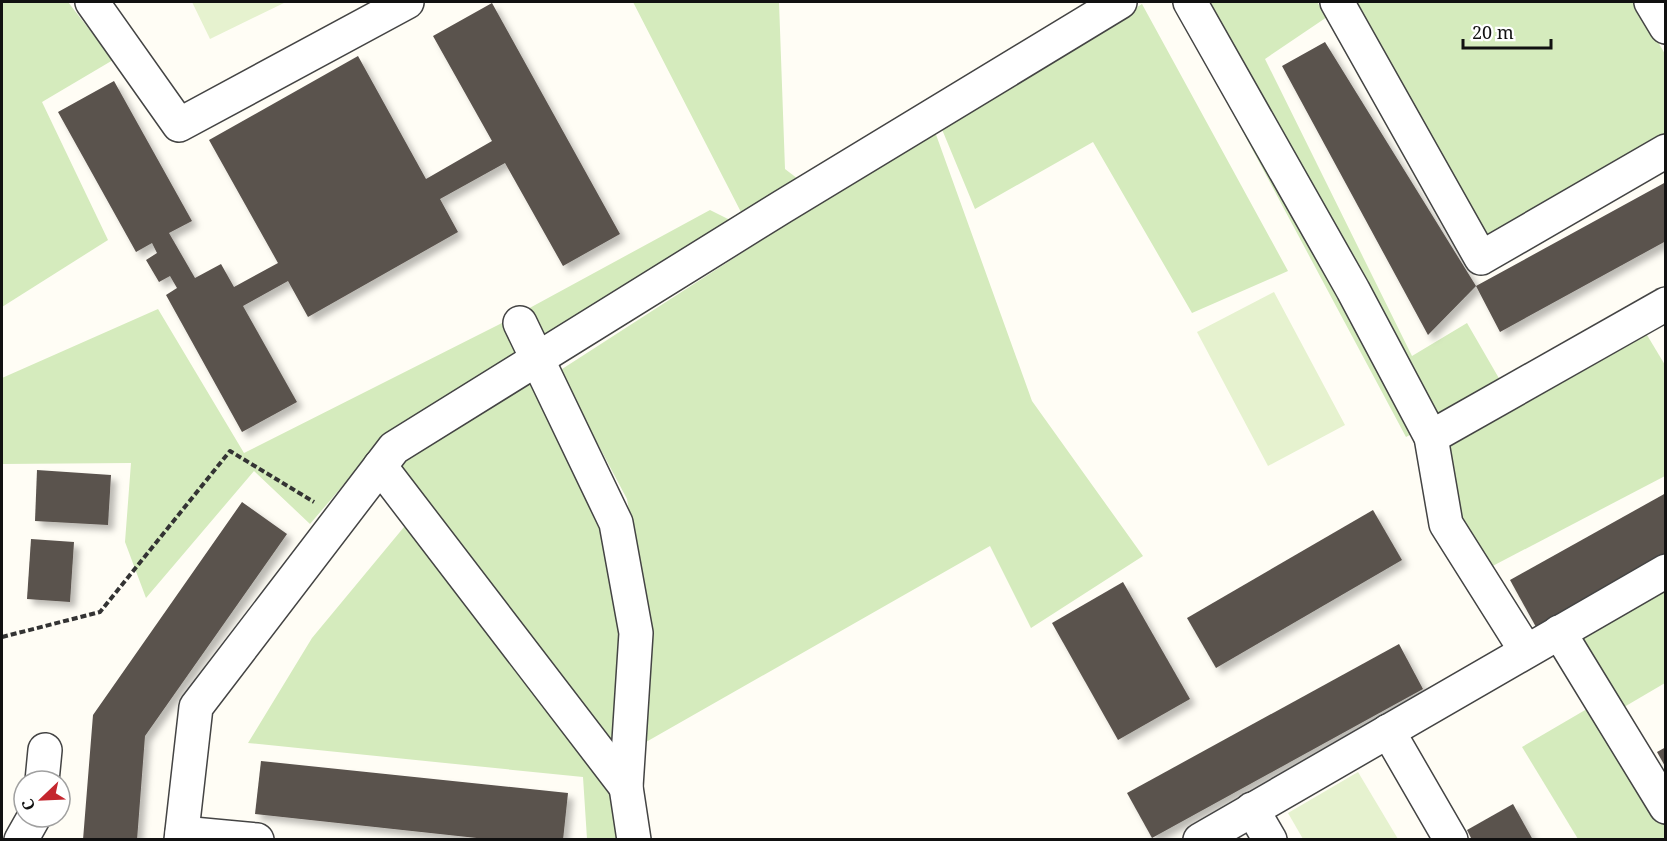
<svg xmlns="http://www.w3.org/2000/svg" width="1667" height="841" font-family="'Noto Serif',serif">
<defs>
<filter id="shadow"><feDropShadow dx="5.5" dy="5.5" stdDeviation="3" flood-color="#0004"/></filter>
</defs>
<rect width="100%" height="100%" fill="#fffdf5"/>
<g fill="#d5ebbd">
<path d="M2,2H68L113,60L42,102L108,240L2,307Z"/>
<path d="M633,2H779L785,169L802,182L743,216Z"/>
<path d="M1214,2H1317L1327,17L1265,59L1412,356L1467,323L1504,387L1406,437L1182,18Z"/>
<path d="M1351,2H1635L1665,54V138L1486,238Z"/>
<path d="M1142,4L1288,271L1192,313L1093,142L975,209L941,127Z"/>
<path d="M934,129L1032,401L1143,556L1031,628L990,546L639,746L652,645L627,499L559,371Z"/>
<path d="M710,210L732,221L386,435L310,524L254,471L146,598L125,542L131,463L2,464V378L158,309L244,453L500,324Z"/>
<path d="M1644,330L1665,365V476L1485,570L1417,455Z"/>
<path d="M533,376L602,527L626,644L618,751L396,463Z"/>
<path d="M409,521L618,802L621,839H587L583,777L248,743L312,638Z"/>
<path d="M1665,580V683L1619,710L1573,635Z"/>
<path d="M1592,706L1665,825V839H1578L1522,747Z"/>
</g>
<g fill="#e6f2cf">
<path d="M192,2H286L210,39Z"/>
<path d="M1274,292L1345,425L1268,466L1197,332Z"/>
<path d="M1358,772L1398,839H1303L1288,813Z"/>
</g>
<g fill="#5a524d" filter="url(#shadow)">
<path d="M492,3L620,234L563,266L505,163L440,199L458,232L308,317L288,281L243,306L297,402L242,432L166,295L177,288L170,276L159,282L146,260L157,253L152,243L136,252L58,112L114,81L192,221L169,233L195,278L221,264L234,287L278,263L209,140L358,56L426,179L492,141L433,36Z"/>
<path d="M1325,42L1476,286L1666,182V241L1500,332L1476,286L1428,335L1282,66Z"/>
<path d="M37,470L111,475L108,525L35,521Z"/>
<path d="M1666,493V554L1536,627L1510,580Z"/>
<path d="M242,502L287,534L145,736L137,840H83L93,715Z"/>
<path d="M1373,510L1402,560L1216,668L1187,618Z"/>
<path d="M31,539L74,542L70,602L27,599Z"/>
<path d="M1123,582L1190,699L1118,740L1052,623Z"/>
<path d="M1399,644L1423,689L1152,838L1127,793Z"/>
<path d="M1666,747V768L1657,752Z"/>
<path d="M261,761L568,793L563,840H495L255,814Z"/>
<path d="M1513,804L1533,840H1472L1467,830Z"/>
</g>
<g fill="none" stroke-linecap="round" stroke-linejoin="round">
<defs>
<g id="minor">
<path d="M92,2L179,125L407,2"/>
<path d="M1190,2L1353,290L1431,437L1446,524L1526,651"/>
<path d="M1337,2L1481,258L1666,151"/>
<path d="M1651,2L1666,27"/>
<path d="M520,323L616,523L636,633L626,787L634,840"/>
<path d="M1431,437L1666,304"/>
<path d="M380,466L626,787"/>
<path d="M1559,632L1666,807"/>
<path d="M1388,731L1451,840"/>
<path d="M42,781L45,750"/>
<path d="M1252,809L1270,840"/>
<path d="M182,833L257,840"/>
<path d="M21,840L34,817"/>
<path d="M181,840L196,707L394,448L782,207L1120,2"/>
<path d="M1200,840L1666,571"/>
</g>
</defs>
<use href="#minor" stroke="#444" stroke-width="36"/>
<path stroke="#333" stroke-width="4" stroke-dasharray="6 3" stroke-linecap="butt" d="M2,637L100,612L230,451L314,502"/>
<use href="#minor" stroke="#fff" stroke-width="33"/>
</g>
<rect width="1667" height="841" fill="none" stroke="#111111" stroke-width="6"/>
<g transform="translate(42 799) rotate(247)"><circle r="28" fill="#ffffff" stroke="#a0a0a0" stroke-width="1.5"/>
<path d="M0-4.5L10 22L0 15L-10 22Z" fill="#c4262e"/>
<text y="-9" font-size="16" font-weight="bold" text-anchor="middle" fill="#111111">С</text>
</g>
<path d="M1463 39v9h88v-9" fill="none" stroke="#111111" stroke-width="3"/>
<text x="1472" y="39" font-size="18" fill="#111111" stroke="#ffffff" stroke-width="4.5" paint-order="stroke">20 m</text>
</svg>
